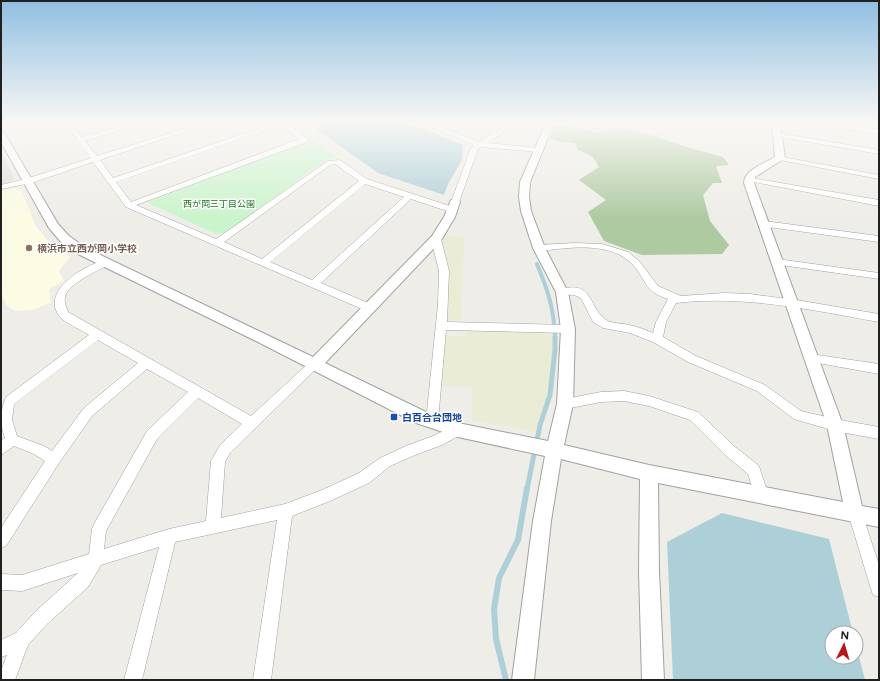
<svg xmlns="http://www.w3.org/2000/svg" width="880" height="681" font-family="Figtree,'Noto Sans JP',sans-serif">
<rect width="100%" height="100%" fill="#efede7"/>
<path fill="#dedddd" d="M1,153L15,179L9,183L1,185Z"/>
<path fill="#fcfbe4" d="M16,188L21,189L36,226L49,242L70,257L61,268L59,272L64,281L49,289L51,303L32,310L15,311L7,306L1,293V191Z"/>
<g fill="#ebecd5">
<path d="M432,123H507L481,140H477Z"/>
<path d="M443,235L464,238L461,320L446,319L439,240Z"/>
<path d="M466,330L552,334V364L548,394L535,432L472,420V387L440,386L444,335L466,337Z"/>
</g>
<path fill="#aecaa1" d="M558,124L599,133L618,127L654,136L690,148L723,157L729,165L716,166L722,183H713L703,195L710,221L729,245L722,254L642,255L604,241L588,212L606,200L579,180L599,167L593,157L578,150L575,143L556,141L550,138L554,125Z"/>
<path fill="#caf4cc" d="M312,140L338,158L327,159L225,233L216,234L146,202Z"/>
<g fill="#adcfd8">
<path d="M325,123H408L463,145L462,160L448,184L444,195L378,173L316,129Z"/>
<path d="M722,513L829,539L853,633H832V657H856V645L865,680H673L667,542Z"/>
</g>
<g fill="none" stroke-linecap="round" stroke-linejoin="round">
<path stroke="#adcfd8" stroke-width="4" d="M537,264C548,291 554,308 555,338"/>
<path stroke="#adcfd8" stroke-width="5" d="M527,489L540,425L550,395L555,350V337"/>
<path stroke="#adcfd8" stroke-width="6" d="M506,680L496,639L494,609L499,578L518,540L527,488"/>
<defs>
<g id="minor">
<path d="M65,123H71L82,137L133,123H142L141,124L85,141L97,156L202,123H211L100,160L113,178L275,123H286L307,138V142L136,205L216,239L328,161L340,160L367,179L456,208L457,210L453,213L411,199L321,283L373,305L374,308L373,311L369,312L126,207L93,162L31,183L1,189V185L26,179L91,158ZM280,125L299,139L131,202L116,182ZM335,164L359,181L262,259L224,242L330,165ZM365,184L404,197L312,280L270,262Z"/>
<path d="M299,123H316L306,127Z"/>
<path d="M422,123H430L479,142L509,123H516L487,143L538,148L542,150L538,152L481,147L478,149L459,202L455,205L451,202L471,148L474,145Z"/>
<path d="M615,123H624L661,133L657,135Z"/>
<path d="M818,123H832L879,130V134L821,125Z"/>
<path d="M777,133L879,150V154L775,136V134Z"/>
<path d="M777,156L879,175V179L780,160L776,158Z"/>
<path d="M746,177L879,200V206L749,181H746Z"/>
<path d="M764,221L879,236V242L761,226L760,224Z"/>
<path d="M436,236L441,239L449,271L447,322L568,325L572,326L573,329L572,332L568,333L446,330L438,421L436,425L432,426L428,425L426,421L438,304L439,271L431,239Z"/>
<path d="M576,243L602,244L628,252L640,262L658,286L681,296L724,293L750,294L802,301L879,314V322C812,310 745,295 676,303L666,322L663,337L696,356L765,385L801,411L835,419L879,427V439L835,431L794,419L757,391L688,362L653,342L630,333L603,328L593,322L581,298L574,295L558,294L557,292L558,290C596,278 587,310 608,321C614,324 623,323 629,325C637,326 645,330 653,333L656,322L668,299C644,291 648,283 634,266C611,240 569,248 539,251L534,248L539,245Z"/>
<path d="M777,259L879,273V279L774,264L772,262L774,260Z"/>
<path d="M105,260L108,261L110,263L108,265C97,271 72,282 66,294C63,299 66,307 68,312L251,416L311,361L315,359L319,361L321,364L230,453L225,462L221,518L285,504L322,490L359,473L380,458L406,446L433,436L458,424L462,426L464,430L462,434L442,445L415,455L390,466L369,483L330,501L292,516L271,680H253L277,520L175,542L142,680H124L159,547L101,565L88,587L47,624L28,645L15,680H1V671L7,655L1,657V640L16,633L35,612L78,573L22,591L1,590V574L22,575L89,554L92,529L94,524L147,431L188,392L147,369L92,416L59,463L6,546L1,548V528L45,461L34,454L14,446L1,455V441L5,438C0,425 0,410 6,397L89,335C82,330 65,323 60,317C39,291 85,265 105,260ZM98,340L138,363L84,408L52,451L44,446L17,436L12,420L14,404ZM198,398L242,424L220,445L211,461L206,521L169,529L104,549L106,531L157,439Z"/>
<path d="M811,354L879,364V374L807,361L805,358L807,355Z"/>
<path d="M624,391L649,396L698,412L734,446L759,466L768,494L766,499L761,501L756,499L748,474L724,454L690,420L649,406L624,401L601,402L565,409L561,408L559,404L561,400L565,399L601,392Z"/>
<path d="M855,506L860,508L862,513L879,565V597L873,595L871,589L848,513L850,508Z"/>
</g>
<path id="tertiary" d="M546,123H554L530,182L529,197L531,211L545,248L568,292L575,329L573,404L564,445L649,465L843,502L827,425L744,183C744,170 765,163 775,157L772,123H780L785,158L755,177L754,183L843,425L862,506L879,509V527L658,483L659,571L664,680H642L639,571L640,479L561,459L551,521L534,680H512L533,521L545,456L458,437L416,423L258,342L78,254L61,242L49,228L1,142V131L5,134L58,224L69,236L86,248L313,357L432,236L444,217L451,200H459L460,202L455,217L440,242L325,363L426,412L458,423L548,441L557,404L561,329L556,292L533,248L521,211L519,197L520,182Z"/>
</defs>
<use href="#minor" stroke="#a1a1a1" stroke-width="1"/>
<use href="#tertiary" stroke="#a1a1a1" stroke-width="2"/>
<use href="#minor" fill="#fff" fill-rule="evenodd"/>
<use href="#tertiary" fill="#fff" fill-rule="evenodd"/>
</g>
<linearGradient id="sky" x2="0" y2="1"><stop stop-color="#90bfe2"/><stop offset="0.56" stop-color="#f8f7f4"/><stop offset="1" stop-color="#f8f7f4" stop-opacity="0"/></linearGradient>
<rect width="880" height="218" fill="url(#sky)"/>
<circle fill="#8d6e63" stroke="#fff" stroke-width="1.5" cx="29" cy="248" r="4"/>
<rect fill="#1a4fb4" stroke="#fff" stroke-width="1.5" x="390" y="413" width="8" height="8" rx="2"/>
<g text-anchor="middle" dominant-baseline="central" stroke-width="3" stroke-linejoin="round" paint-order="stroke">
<g font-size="9" fill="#18741e" stroke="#fff">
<text x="219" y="203">西が岡三丁目公園</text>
</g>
<g font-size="10" font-weight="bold" fill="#785e54" stroke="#fff" text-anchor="start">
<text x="37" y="248">横浜市立西が岡小学校</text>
</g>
<g font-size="10" font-weight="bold" fill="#164399" stroke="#fff" text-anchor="start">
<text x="402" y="417">白百合台団地</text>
</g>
</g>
<rect width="880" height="681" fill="none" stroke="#202020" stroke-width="4"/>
<g transform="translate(844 645) rotate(5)"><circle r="19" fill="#ffffff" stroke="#a6a6a6"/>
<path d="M0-3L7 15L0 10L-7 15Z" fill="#b9161b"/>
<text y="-6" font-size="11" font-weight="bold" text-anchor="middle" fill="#202020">N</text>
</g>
</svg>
